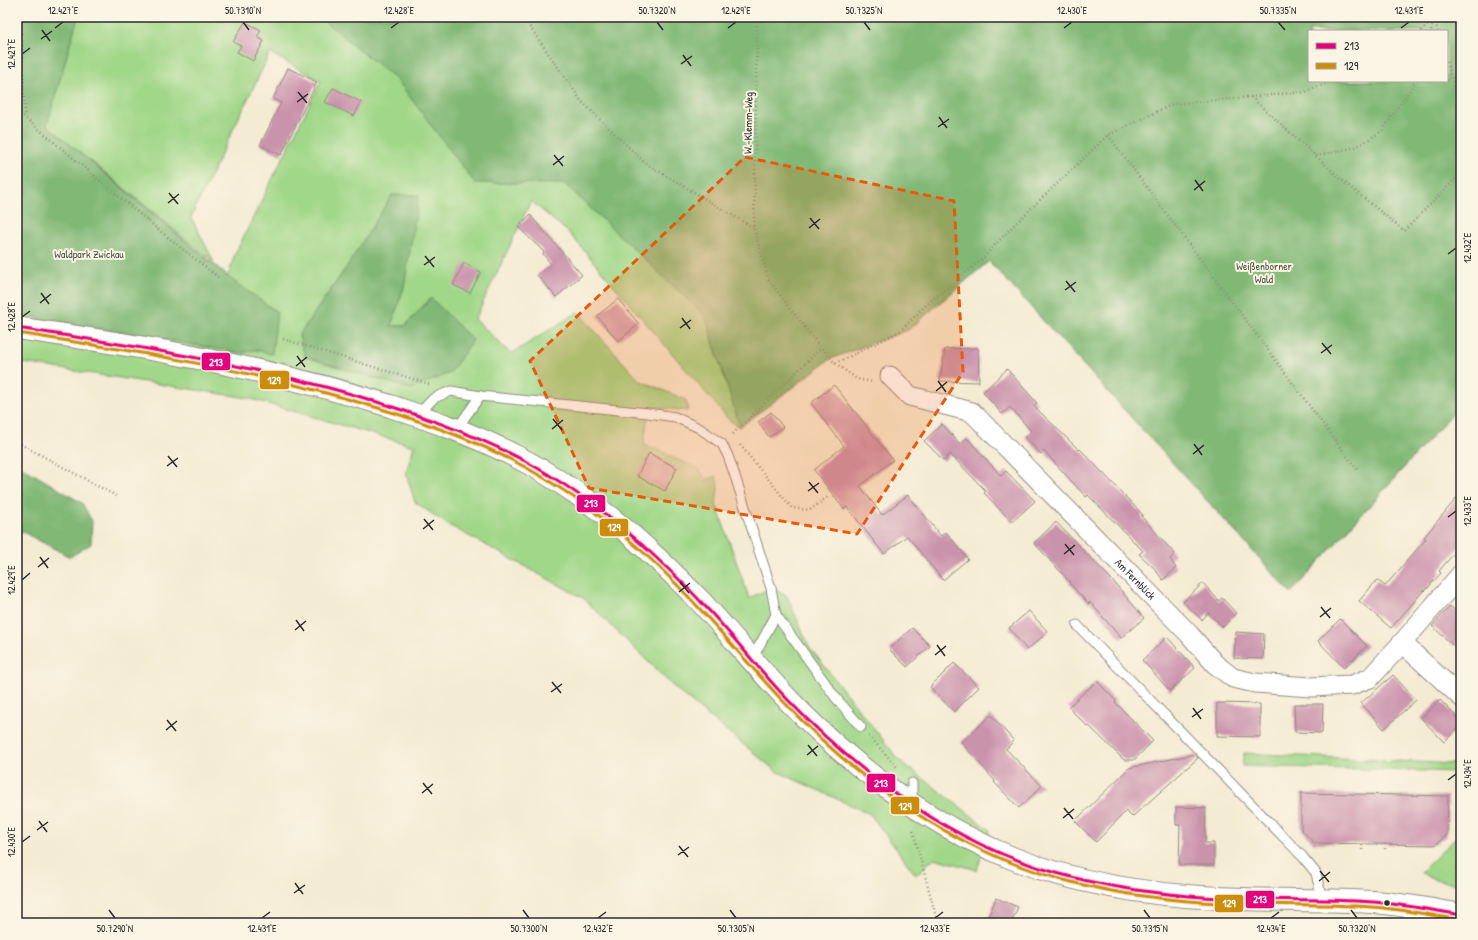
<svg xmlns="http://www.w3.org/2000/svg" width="1478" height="940" font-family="'Patrick Hand',sans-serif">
<rect width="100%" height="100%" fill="#fcf5e5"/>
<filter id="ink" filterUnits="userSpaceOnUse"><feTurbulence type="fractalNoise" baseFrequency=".025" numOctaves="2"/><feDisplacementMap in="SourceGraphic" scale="8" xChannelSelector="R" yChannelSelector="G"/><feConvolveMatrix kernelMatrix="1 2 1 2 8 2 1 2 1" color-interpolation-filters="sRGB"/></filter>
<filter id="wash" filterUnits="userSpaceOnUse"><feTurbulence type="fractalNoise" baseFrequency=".012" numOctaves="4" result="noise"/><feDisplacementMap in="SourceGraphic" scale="16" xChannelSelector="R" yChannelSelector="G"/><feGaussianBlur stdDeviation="0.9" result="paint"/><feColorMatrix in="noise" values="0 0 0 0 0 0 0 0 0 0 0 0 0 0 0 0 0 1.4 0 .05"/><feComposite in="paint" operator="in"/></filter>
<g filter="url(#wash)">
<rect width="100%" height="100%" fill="#f4ebd3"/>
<g fill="#a0d788" stroke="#66815a" fill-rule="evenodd">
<path d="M17,17H1461V404L1291,593L989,261L908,330L830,359L740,427L729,420L569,233L531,201L475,319L511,354L578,312L639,380L686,400L688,411L652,407L648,413L644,445L659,449L671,457L698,468L706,480L716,476L718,488L716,504L749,598L771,588L787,596L810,648L899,760L990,830L977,870L934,858L916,875L870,814L776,771L679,692L583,598L445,523L415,502L406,473L414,446L248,398L17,362ZM1309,31H1447V81H1309ZM270,53L321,81L234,256L228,276L92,162L214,262L191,217ZM346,268L404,287L391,326H405L431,298L411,389L299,335Z"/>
<path d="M1244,753L1454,764L1461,763V772L1242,766Z"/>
<path d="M1461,832V854L1453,864L1461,867V886L1428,877L1421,872C1434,858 1449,846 1461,832Z"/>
</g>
<g fill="#80b874" stroke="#567250" fill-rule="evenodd">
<path d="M17,17H78L47,125L228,277L277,312L272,354L256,350L241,353L17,314Z"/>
<path d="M319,17H1461V404L1291,593L989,261L908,330L830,359L740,427L705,316L565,184L475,183L397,80ZM1309,31H1447V81H1309Z"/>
<path d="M392,195H419L404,287L391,326H405L431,298L473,340L450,373L411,389L305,357L299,335L346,268Z"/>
<path d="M17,464L82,503L92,521L91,544L70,557L17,529Z"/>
</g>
<g id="blocks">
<g fill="#ca93ac">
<path d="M245,22L261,30L257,37L264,41L253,61L237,52L241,46L233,42Z"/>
<path d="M288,68L317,82L281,155L260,145L281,103L273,99Z"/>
<path d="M333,88L361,102L354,116L325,102Z"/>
<path d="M530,215L582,275L556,297L537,275L551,264L543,254L544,252L518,227Z"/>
<path d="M464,263L481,272L470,293L453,285Z"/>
<path d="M618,299L639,324L618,341L597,316Z"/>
<path d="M978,348L979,382L940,381L945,349Z"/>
<path d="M1007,369L1037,403L1034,406L1079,450L1080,449L1143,515L1141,516L1175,554L1170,559L1176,568L1163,580L1154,568L1139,554L1143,551L1088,495L1086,497L1044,451L1041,454L1025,437L1031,431L1010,407L1002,414L983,392Z"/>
<path d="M834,385L893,460L860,486L882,515L908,495L941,536L946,532L968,559L943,580L907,536L884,554L847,507L844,509L814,470L844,446L811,403Z"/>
<path d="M771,412L783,427L769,437L758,422Z"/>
<path d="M942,424L960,444L967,438L1001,476L1006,471L1035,501L1012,522L984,493L986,491L950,454L944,461L924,441Z"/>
<path d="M649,453L677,468L665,491L637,476Z"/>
<path d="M1461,493V545L1439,571L1441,573L1425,591L1424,590L1391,628L1359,601L1377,580L1385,586L1426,539L1424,537Z"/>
<path d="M1056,522L1113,581L1144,618L1121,638L1090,602L1089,604L1069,583L1070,582L1034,543Z"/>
<path d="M1203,583L1219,601L1222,598L1236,613L1223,627L1208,613L1202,620L1183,602Z"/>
<path d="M1450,606L1461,616V638L1454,646L1432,626Z"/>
<path d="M1029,611L1048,632L1027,650L1009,628Z"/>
<path d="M1340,619L1367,646L1344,668L1318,641Z"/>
<path d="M912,628L930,646L907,667L889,649Z"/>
<path d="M1236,632L1264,634L1263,659L1234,658Z"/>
<path d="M1167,637L1195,668L1170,691L1142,660Z"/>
<path d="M954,663L979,687L954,712L930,687Z"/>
<path d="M1393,675L1416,700L1384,729L1361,703Z"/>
<path d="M1097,681L1116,701L1115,702L1153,741L1134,760H1124L1089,726L1088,727L1068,707Z"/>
<path d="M1440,700L1461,721V725L1444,742L1421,718Z"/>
<path d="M1217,703L1260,704V737L1217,736Z"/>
<path d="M1294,704H1323L1322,733L1295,732Z"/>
<path d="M991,715L1014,741L1006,749L1042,786L1019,808L994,782L995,781L961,742Z"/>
<path d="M1195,754L1198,758L1132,817L1126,811L1096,842L1075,821L1129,768Z"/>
<path d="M1301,793L1448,796L1447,835L1435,845L1314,843L1301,829Z"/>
<path d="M1176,807L1206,808L1205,843H1214V865H1179L1180,825H1176Z"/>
<path d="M996,898L1018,907L1011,923H986Z"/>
</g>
</g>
</g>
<g filter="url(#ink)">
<use href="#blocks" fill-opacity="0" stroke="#908b7f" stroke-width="1"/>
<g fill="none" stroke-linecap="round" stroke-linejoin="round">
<defs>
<g id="service">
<path d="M418,414L434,398L451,391L480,396"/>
<path d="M456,430L480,396L648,413L675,417L699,428L722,444L728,456L734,473L771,588L776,615L752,659"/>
<path d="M776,615L836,698L861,727"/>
<path d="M1077,625L1302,856L1316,873L1322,900"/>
<path d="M912,804V783"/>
</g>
<g id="minor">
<path id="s1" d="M890,376L910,396L972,412L1189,634L1215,664L1233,678L1255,683L1311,687L1352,685L1370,678L1402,643L1461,574"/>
<path d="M1402,643L1461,697"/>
</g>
<path id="primary" d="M17,328C76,337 135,345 193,357C260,370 326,386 390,406C431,420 472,434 511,454C545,470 583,497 613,520C644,545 674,574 702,603C735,639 765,677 800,712C861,773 931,825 1012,858C1078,884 1148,895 1218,898C1270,901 1321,899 1373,902C1402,904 1432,910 1461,915"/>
</defs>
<use href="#service" stroke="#908b7f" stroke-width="11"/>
<use href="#minor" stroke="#908b7f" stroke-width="21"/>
<use href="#primary" stroke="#908b7f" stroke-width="24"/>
<g stroke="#908b7f" stroke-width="2.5" stroke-dasharray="1 3" stroke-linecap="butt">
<path d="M21,17L25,117"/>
<path d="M523,17L582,102L645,163L754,228"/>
<path d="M757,17L754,229L769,281L821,348L835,363L857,379L873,382"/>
<path d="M1434,19L1438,31"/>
<path d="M1421,31L1437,17"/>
<path d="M1431,31L1434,20"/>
<path d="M1447,62L1461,110"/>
<path d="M1251,97L1342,180L1404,231L1461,173"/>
<path d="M17,111L160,231L218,277"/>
<path d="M1108,135L1358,471"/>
<path d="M1316,156L1356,147L1382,131L1416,81"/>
<path d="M283,339L429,384"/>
<path d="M835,363L857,353L900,331L926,305L978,263L1013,226L1108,135L1173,104L1305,92L1332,81"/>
<path d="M733,434L821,348"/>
<path d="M17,442L116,496"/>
<path d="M740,445L792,508L810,510L829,496"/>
<path d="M869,736L897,767"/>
<path d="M913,831L937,920L936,923"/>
<path d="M1385,844V850"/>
<path d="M1362,850V844"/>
</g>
<use href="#service" stroke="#fff" stroke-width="9"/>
<use href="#minor" stroke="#fff" stroke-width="19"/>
<use href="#primary" stroke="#fff" stroke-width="22"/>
<defs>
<path id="bus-1" d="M17,328C130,345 242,363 351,394C411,412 470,432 525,461C566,483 603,511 638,541C660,561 682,581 702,603C732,634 758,669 788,700C844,758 909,810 982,845C1064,884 1153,896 1243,899C1286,900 1329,899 1373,902C1402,904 1432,910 1461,915"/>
<path id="bus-2" d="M17,333C129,350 241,368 351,400C411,417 470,437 525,467C567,490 607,520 643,552C694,598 735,650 782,700C839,761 906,814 982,850C1063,889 1153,901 1242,904C1285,905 1329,904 1372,907C1402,909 1431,915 1460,920"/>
</defs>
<use href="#bus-1" stroke="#fcf5e5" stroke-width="6"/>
<use href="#bus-2" stroke="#fcf5e5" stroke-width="6"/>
<use href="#bus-1" stroke="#e5007d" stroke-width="3"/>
<use href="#bus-2" stroke="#ce8d09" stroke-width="3"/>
</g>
</g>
<path fill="#e8590c" fill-opacity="0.2" stroke="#e8590c" stroke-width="3" stroke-dasharray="8 5" stroke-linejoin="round" d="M745,157L954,201L963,372L857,534L589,488L530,361Z"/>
<path fill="none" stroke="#2b2b2b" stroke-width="1.5" d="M243,22L249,30M657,22L663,30M864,22L870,30M1278,22L1285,30M55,28L63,22M391,28L399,22M728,28L736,22M1064,28L1072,22M1401,28L1409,22M42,30L50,41M41,39L52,31M22,54L30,48M683,55L691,66M681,64L692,56M298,92L307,103M297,102L308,94M939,117L947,128M938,127L949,119M554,155L563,166M553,165L564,156M1195,180L1203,191M1194,190L1205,181M169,193L178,204M168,203L179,194M810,218L819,229M809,228L820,219M1448,254L1456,248M425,256L434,267M424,265L435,257M1066,281L1075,292M1065,290L1076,282M41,293L49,304M40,303L51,294M22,317L30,311M682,318L690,329M680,328L691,320M1322,343L1331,354M1321,353L1332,345M297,356L305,367M296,366L307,357M938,381L946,392M936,391L947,382M553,419L562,430M552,429L563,420M1194,444L1202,455M1193,454L1204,445M168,456L177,467M167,466L178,458M809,482L818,493M808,491L819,483M1448,517L1456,511M424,519L433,530M423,529L434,520M1065,544L1074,555M1064,554L1075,545M40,557L48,568M38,567L49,558M22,580L30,573M680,582L689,593M679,592L690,583M1321,607L1330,618M1320,617L1331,608M296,620L304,631M295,630L306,621M937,645L945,656M935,655L946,646M552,682L561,693M551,692L562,684M1193,708L1201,719M1192,717L1203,709M167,720L176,731M166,730L177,721M808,745L817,756M807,755L818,746M1448,780L1456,774M423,783L432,794M422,793L433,784M1064,808L1073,819M1063,818L1074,809M39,821L47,832M37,830L48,822M22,842L30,836M679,846L688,857M678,855L689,847M1320,871L1329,882M1319,881L1330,872M295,883L303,894M294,893L305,885M109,910L115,918M523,910L529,918M730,910L736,918M1144,910L1150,918M1351,910L1357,918M262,918L270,912M598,918L606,912M935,918L943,912M1271,918L1279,912"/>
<circle fill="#2b2b2b" stroke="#fcf5e5" stroke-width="1.5" cx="1387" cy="903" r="3.5"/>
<g text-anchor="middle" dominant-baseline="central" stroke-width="4" stroke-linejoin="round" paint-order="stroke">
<g font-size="11" fill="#2b2b2b" stroke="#fcf5e5">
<text transform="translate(748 123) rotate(-89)">W.-Klemm-Weg</text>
<text stroke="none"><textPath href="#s1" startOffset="326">Am Fernblick</textPath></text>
</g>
<g font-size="11" fill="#485642" stroke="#fcf5e5">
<text x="89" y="254">Waldpark Zwickau</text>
<text x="1264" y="266">Weißenborner<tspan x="1264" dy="13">Wald</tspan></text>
</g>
</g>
<g stroke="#fcf5e5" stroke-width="1.5">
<rect x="201" y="352" width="30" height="19" rx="4" fill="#e5007d"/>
<rect x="259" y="370" width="31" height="20" rx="4" fill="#ce8d09"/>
<rect x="576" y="494" width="30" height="19" rx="4" fill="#e5007d"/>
<rect x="599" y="518" width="30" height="19" rx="4" fill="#ce8d09"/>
<rect x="866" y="773" width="30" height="20" rx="4" fill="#e5007d"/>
<rect x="890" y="796" width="30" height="19" rx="4" fill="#ce8d09"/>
<rect x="1245" y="890" width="30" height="19" rx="4" fill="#e5007d"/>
<rect x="1214" y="894" width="30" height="19" rx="4" fill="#ce8d09"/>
</g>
<g font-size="11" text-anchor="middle" font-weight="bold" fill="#fff">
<text x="216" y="366">213</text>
<text x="274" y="384">129</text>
<text x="591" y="507">213</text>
<text x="614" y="531">129</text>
<text x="881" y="787">213</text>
<text x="905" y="810">129</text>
<text x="1260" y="903">213</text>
<text x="1229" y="907">129</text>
</g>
<rect width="1478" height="940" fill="none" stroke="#fcf5e5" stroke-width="44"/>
<rect x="1308" y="30" width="140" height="52" fill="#fcf5e5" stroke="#a8a49b"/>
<rect x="1316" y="43" width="20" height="6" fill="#e5007d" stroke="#a8a49b"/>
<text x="1344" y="50" font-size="12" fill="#2b2b2b">213</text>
<rect x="1316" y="63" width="20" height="6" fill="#ce8d09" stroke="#a8a49b"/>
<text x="1344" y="70" font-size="12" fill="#2b2b2b">129</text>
<rect x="22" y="22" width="1434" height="896" fill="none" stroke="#2b2b2b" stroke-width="1.5"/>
<g font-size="10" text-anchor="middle" fill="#2b2b2b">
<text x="63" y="14">12.427°E</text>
<text x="243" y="14">50.7310°N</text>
<text x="399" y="14">12.428°E</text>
<text x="657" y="14">50.7320°N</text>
<text x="736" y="14">12.429°E</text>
<text x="864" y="14">50.7325°N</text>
<text x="1072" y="14">12.430°E</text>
<text x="1278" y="14">50.7335°N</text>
<text x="1409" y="14">12.431°E</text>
<text transform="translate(11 54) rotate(-90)" y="4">12.427°E</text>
<text transform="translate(1467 248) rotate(-90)" y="4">12.432°E</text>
<text transform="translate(11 317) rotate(-90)" y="4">12.428°E</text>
<text transform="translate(1467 511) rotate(-90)" y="4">12.433°E</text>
<text transform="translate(11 580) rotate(-90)" y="4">12.429°E</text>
<text transform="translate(1467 774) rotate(-90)" y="4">12.434°E</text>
<text transform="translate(11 842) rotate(-90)" y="4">12.430°E</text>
<text x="115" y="932">50.7290°N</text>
<text x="262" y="932">12.431°E</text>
<text x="529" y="932">50.7300°N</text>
<text x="598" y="932">12.432°E</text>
<text x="736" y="932">50.7305°N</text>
<text x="935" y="932">12.433°E</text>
<text x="1150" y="932">50.7315°N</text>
<text x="1271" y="932">12.434°E</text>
<text x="1357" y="932">50.7320°N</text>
</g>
</svg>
